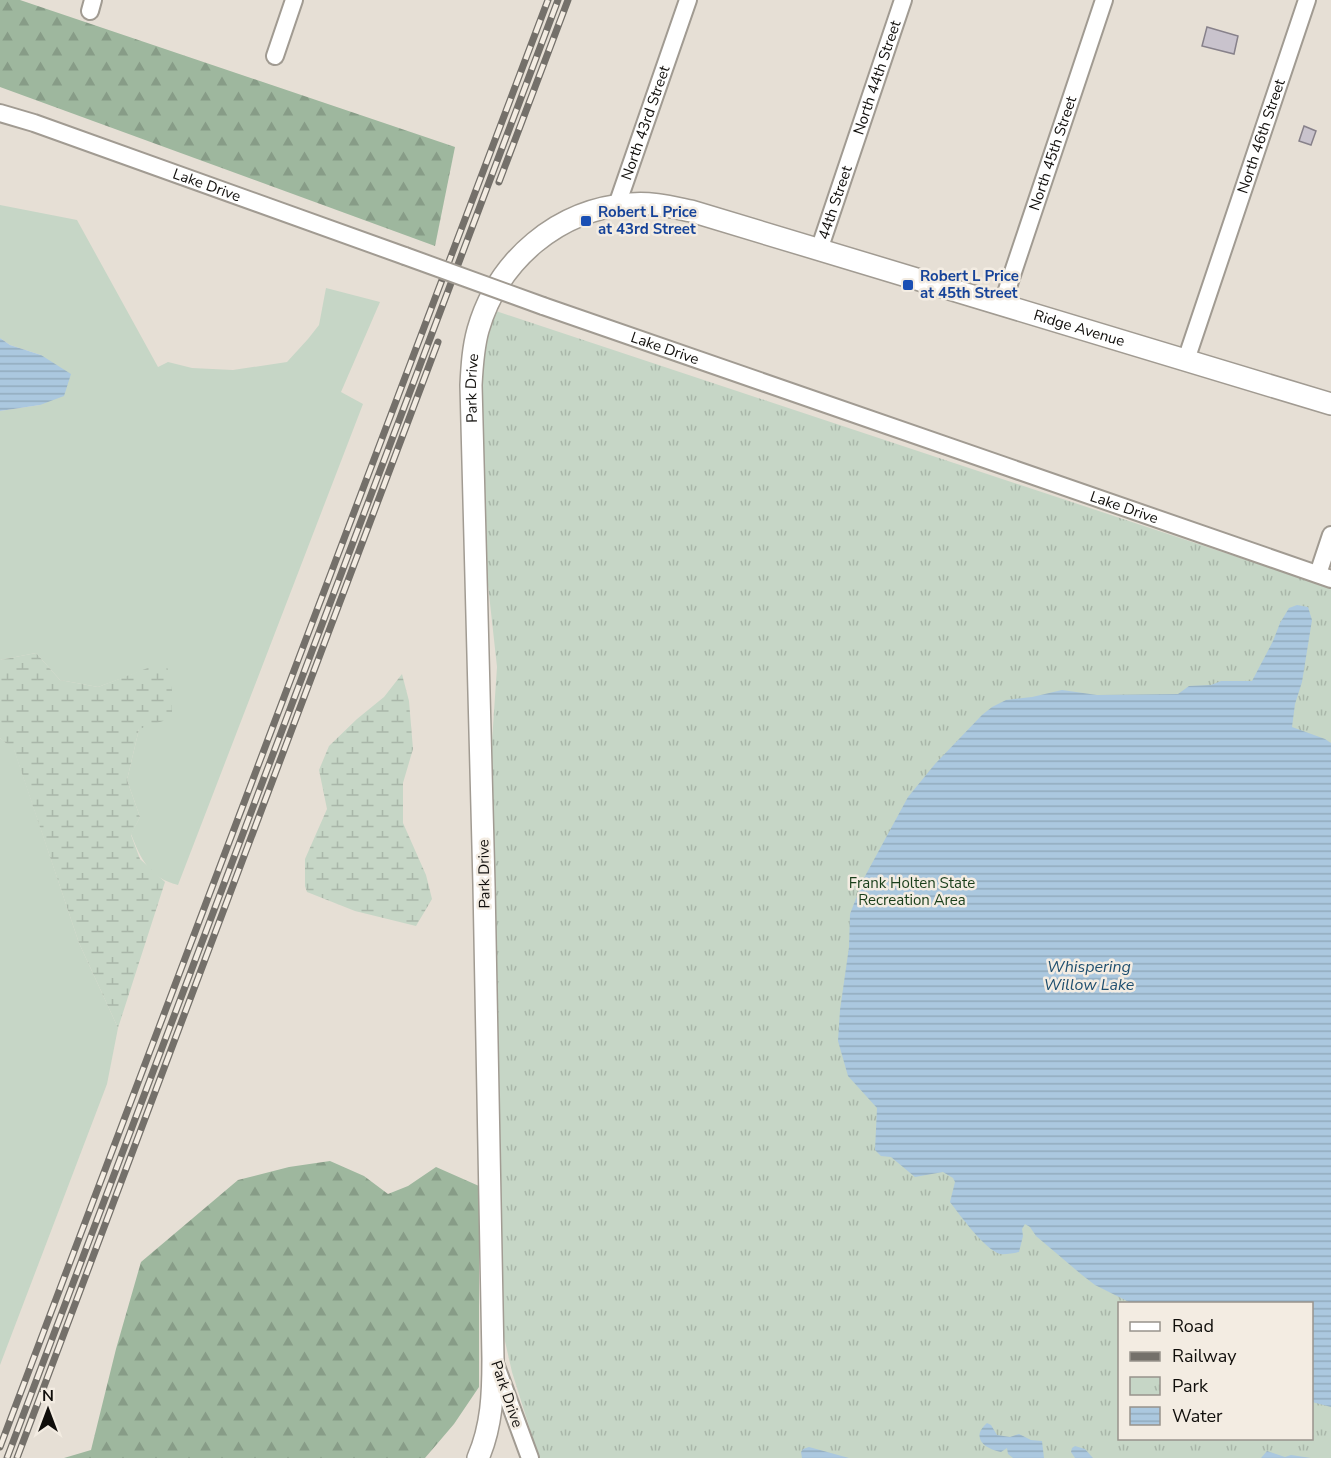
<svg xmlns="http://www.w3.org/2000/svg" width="1331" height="1458" font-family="'Nunito Sans',sans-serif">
<defs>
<pattern id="forest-firs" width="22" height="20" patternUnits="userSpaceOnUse" patternTransform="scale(1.5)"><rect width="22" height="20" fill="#9eb79e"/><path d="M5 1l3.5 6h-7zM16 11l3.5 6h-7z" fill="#879c87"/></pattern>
<pattern id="wetland-marsh" width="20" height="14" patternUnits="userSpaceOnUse" patternTransform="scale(1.5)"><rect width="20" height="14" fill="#c6d6c6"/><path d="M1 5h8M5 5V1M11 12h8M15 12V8" fill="none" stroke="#a9b6a9"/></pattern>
<pattern id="park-tufts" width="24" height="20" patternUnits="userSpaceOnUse" patternTransform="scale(1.5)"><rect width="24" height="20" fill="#c6d6c6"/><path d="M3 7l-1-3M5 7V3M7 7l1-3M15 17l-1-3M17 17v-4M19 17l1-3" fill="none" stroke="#a9b6a9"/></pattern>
<pattern id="water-rules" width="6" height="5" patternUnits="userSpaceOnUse" patternTransform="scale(1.5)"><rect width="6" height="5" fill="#abc8df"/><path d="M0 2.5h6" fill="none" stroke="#92abbe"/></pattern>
</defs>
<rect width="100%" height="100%" fill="#e6dfd5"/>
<g fill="#c6d6c6">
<path d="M0,205L77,220L158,367L168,362L192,368L233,370L287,362L308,339L319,325L326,288L380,302L341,392L363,404L178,885C150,878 141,860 131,834L140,817L127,780L139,729L166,662L98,687L60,680L36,653L0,660V411L40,405L41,355L10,345L0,338Z"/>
<path d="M0,738L14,749L79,943L118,1028L107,1084L0,1365Z"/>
</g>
<g fill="url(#forest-firs)">
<path d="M0,0H20L455,147L435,246L0,87Z"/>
<path d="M330,1161L364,1176L388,1194L408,1186L436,1167L479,1186V1387L454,1424L425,1458H64L91,1450L116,1349L141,1262L238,1180L289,1167Z"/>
</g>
<g fill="url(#wetland-marsh)">
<path d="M36,653L60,680L98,687L166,661L172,690V718L139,729L127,780L140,817L131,835L140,859L165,882L118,1028L79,943L14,750L0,738V660Z"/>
<path d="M402,674L409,701L413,749L403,783V823L426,875L432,899L416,926L355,911L307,892L305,886V859L327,809L319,770L329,746L357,719L384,697Z"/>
</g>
<path fill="url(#park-tufts)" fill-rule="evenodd" d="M496,311L1331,588V1458H539L512,1372L504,1337L490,771L497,667L487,576L480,363L488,331ZM1120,1304H1312V1438H1120Z"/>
<g fill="url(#water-rules)">
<path d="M0,338L10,345L41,355L71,374L64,396L40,405L0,411Z"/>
<path d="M1297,605L1308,607L1312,620L1302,682L1295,704L1292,727L1325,739L1331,743V1407L1312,1402V1304L1131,1303L1095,1285L1082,1275L1036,1236L1030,1227L1025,1224L1022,1229L1023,1236L1019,1252C1014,1253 1005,1255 1000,1254C984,1249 960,1215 950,1202L955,1182L953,1178L943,1172L915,1177L891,1157L881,1156L875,1150L877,1108L848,1076L838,1041L840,1010L849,947L850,914L864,878L908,797L935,764L982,715L992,707L1006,700L1032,697L1062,690L1097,695L1178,694L1189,686L1211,685L1221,681H1252L1273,641L1280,623L1289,608Z"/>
<path d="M987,1423L991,1425L997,1435L1010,1437L1019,1434L1031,1440L1042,1441L1044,1458H1013L1008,1454L1007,1448L1001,1452C985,1449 970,1438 987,1423Z"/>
<path d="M1075,1446L1085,1449L1093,1458H1075L1071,1452L1072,1448Z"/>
<path d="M809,1447L849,1458H802L801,1452L803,1449Z"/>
<path d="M1267,1451L1285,1457L1291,1455L1311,1458H1261Z"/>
</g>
<g fill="#c9c3cd" stroke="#87818a" stroke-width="1.5">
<path d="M1207,27L1238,36L1234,54L1202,46Z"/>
<path d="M1304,126L1316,131L1311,145L1299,141Z"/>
</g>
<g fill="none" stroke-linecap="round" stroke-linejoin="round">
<defs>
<g id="minor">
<path d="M90,11L93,0"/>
<path d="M275,56L294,0"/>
<path id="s1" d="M0,113L34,123L405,256"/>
<path id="s2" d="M617,205L688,0"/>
<path id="s3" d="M819,250L903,0"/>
<path id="s4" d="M1002,305L1104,0"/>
<path id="s5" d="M543,306L1331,579"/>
<path id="s6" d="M1186,360L1307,0"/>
<path d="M1318,574L1331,535"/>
<path d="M496,1366L530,1458"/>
</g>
<g id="tertiary">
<path id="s7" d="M478,1458C492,1426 493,1393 493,1359L484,885L471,385C472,366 473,348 478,330C498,260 558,209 631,204C651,202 671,207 691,211L1331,404"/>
</g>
</defs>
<use href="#minor" stroke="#a19b92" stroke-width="20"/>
<use href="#tertiary" stroke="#a19b92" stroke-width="24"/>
<use href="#minor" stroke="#fff" stroke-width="16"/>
<use href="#tertiary" stroke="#fff" stroke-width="21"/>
<defs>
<g id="rail">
<path d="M499,182L568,0"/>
<path d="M0,1447L548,0"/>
<path d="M7,1458L558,0"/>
<path d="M17,1458L438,342"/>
</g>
</defs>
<use href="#rail" stroke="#74706a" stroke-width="7"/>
<use href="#rail" stroke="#f3ece2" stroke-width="4.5" stroke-dasharray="14" stroke-linecap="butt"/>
<defs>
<path id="minor-bridge" d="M405,256L543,306"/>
</defs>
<use href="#minor-bridge" stroke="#a19b92" stroke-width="20" stroke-linecap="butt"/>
<use href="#minor-bridge" stroke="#fff" stroke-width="16"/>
</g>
<g fill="#1a4fb4" stroke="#f3ece2" stroke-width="2">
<rect x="580" y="215" width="12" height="12" rx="3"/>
<rect x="902" y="279" width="12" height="12" rx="3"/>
</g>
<g text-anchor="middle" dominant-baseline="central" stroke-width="5" stroke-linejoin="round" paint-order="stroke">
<g font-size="15" fill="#100e0b" stroke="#f3ece2">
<text stroke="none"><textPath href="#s3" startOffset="182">North 44th Street</textPath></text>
<text stroke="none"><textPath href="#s2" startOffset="87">North 43rd Street</textPath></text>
<text stroke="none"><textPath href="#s6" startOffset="236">North 46th Street</textPath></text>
<text stroke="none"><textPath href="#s4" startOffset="160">North 45th Street</textPath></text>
<text stroke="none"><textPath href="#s1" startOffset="219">Lake Drive</textPath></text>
<text stroke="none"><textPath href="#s3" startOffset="50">44th Street</textPath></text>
<text stroke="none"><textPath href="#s7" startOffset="1808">Ridge Avenue</textPath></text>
<text stroke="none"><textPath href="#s5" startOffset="129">Lake Drive</textPath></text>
<text stroke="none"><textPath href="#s7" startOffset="1072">Park Drive</textPath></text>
<text stroke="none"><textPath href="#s5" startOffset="615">Lake Drive</textPath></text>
<text transform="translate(484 874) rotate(-91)">Park Drive</text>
<text transform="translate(507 1394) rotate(71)">Park Drive</text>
</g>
<g font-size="15" font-weight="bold" fill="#164399" stroke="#f3ece2" text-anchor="start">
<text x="598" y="212">Robert L Price<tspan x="598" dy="17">at 43rd Street</tspan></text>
<text x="920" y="276">Robert L Price<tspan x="920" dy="17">at 45th Street</tspan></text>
</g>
<g font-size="15" fill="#193e1a" stroke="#f3ece2">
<text x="912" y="883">Frank Holten State<tspan x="912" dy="17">Recreation Area</tspan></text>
</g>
<g font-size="16" font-style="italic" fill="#1f4f6f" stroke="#f3ece2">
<text x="1089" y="967">Whispering<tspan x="1089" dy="18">Willow Lake</tspan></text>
</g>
</g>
<rect x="1118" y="1302" width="195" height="138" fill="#f3ece2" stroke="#98938c" stroke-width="1.5"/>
<rect x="1130" y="1322" width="30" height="9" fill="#ffffff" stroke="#98938c" stroke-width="1.5"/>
<text x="1172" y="1332" font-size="18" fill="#100e0b">Road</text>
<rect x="1130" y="1352" width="30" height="9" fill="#74706a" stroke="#98938c" stroke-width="1.5"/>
<text x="1172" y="1362" font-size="18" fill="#100e0b">Railway</text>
<rect x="1130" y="1377" width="30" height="18" fill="url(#park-tufts)" stroke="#98938c" stroke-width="1.5"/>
<text x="1172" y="1392" font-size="18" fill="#100e0b">Park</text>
<rect x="1130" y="1407" width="30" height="18" fill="url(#water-rules)" stroke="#98938c" stroke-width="1.5"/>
<text x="1172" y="1422" font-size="18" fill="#100e0b">Water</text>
<g transform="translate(48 1410)" stroke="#f3ece2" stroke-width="4.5" paint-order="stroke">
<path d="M0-4.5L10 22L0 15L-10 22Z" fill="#100e0b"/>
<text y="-9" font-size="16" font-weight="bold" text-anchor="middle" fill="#100e0b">N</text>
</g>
</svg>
